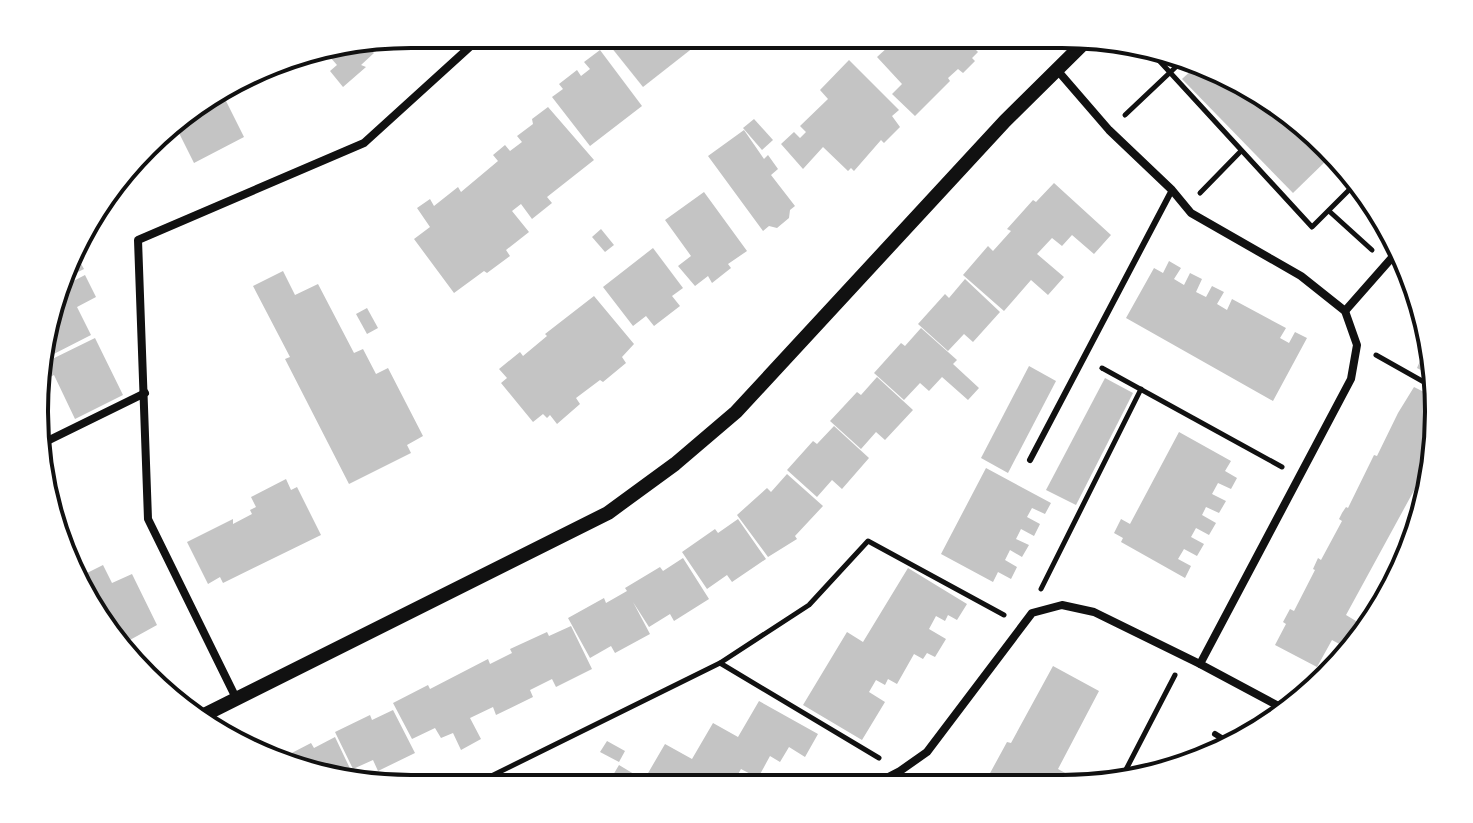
<svg xmlns="http://www.w3.org/2000/svg" width="1473" height="823" font-family="'Fira Sans',sans-serif">
<rect width="100%" height="100%" fill="#fff"/>
<g fill="#c4c4c4">
<path d="M604,34H685L694,47L643,87L603,37Z"/>
<path d="M881,35H961L978,52L972,58L975,61L963,73L958,69L948,78L950,81L915,116L892,94L902,84L877,57L888,47L879,37Z"/>
<path d="M363,42L374,53L361,65L366,67L343,87L330,71L337,65L323,49Z"/>
<path d="M600,50L642,106L590,146L552,97L563,89L559,84L577,70L581,76L590,69L584,62Z"/>
<path d="M849,60L899,110L892,116L900,127L884,143L881,140L854,171L851,168L848,171L823,147L803,169L781,144L794,132L800,138L806,132L800,126L828,99L820,90Z"/>
<path d="M1194,68L1251,85L1331,156L1293,193L1182,79Z"/>
<path d="M221,91L244,137L194,163L175,125L183,121L179,115L182,112Z"/>
<path d="M548,107L594,160L547,197L552,203L532,219L521,204L512,211L529,232L506,250L510,256L487,273L484,271L454,293L414,239L430,227L417,208L430,199L434,206L458,187L461,192L498,161L493,155L505,145L510,151L522,142L517,136L533,124L532,119Z"/>
<path d="M754,119L773,140L762,150L743,128Z"/>
<path d="M744,130L764,159L768,155L778,169L771,175L795,206L790,210L789,218L777,228L769,226L763,231L708,156Z"/>
<path d="M1054,183L1111,235L1094,254L1072,235L1062,246L1052,238L1037,254L1064,277L1048,295L1031,280L1004,311L963,275L988,246L993,251L1011,231L1007,229L1033,200L1036,202Z"/>
<path d="M704,192L747,251L728,264L731,268L712,283L708,276L695,286L678,266L691,256L665,220Z"/>
<path d="M601,229L614,245L605,252L592,237Z"/>
<path d="M79,244L82,250L75,253L84,269L62,280Z"/>
<path d="M653,248L683,288L672,296L680,306L654,326L646,316L633,326L603,287Z"/>
<path d="M1169,261L1181,268L1174,279L1184,285L1190,273L1202,279L1196,292L1206,297L1212,286L1224,292L1217,304L1227,310L1232,299L1245,306L1286,328L1280,338L1289,343L1295,332L1307,338L1273,401L1126,318L1154,268L1163,273Z"/>
<path d="M283,271L295,295L318,284L354,353L363,349L376,374L388,368L423,436L407,445L411,453L349,484L285,359L290,357L253,286Z"/>
<path d="M85,275L96,297L77,307L91,335L42,360L47,313L58,289Z"/>
<path d="M965,279L1000,312L973,342L964,334L948,351L918,324L945,294L949,298Z"/>
<path d="M594,296L634,344L622,357L626,363L603,382L600,380L576,398L580,404L557,424L550,415L547,418L543,414L533,422L501,383L507,378L499,369L520,352L523,356L547,336L545,334Z"/>
<path d="M367,308L378,328L367,334L356,314Z"/>
<path d="M921,328L957,360L953,364L979,388L968,400L942,377L929,391L920,383L904,400L874,373L901,343L905,346Z"/>
<path d="M95,338L123,395L75,419L54,375L44,380L41,373L42,364Z"/>
<path d="M1428,342V347L1430,375L1417,368Z"/>
<path d="M1029,366L1056,381L1008,473L981,458Z"/>
<path d="M877,377L913,410L885,440L876,432L861,449L830,421L857,392L861,395Z"/>
<path d="M1105,378L1133,393L1076,505L1046,490Z"/>
<path d="M1414,387L1432,396L1435,452L1346,615L1356,621L1343,646L1332,640L1317,667L1275,645L1286,624L1283,622L1290,609L1294,611L1315,570L1313,569L1318,558L1321,560L1342,521L1339,519L1342,513L1346,507L1348,508L1374,455L1377,456L1398,413Z"/>
<path d="M834,426L869,458L842,489L832,480L817,497L787,470L813,441L817,444Z"/>
<path d="M1179,432L1231,461L1225,471L1237,478L1231,489L1218,483L1212,494L1226,501L1219,513L1206,507L1202,515L1216,523L1209,535L1196,528L1191,537L1204,544L1197,556L1184,549L1178,559L1191,566L1185,578L1121,542L1123,538L1114,533L1121,519L1130,524Z"/>
<path d="M986,468L1051,503L1045,514L1032,508L1027,517L1040,524L1034,536L1021,529L1016,539L1029,545L1022,557L1010,550L1005,560L1017,567L1011,579L998,572L993,582L941,554Z"/>
<path d="M787,474L823,506L795,536L797,539L768,557L737,515L767,488L771,492Z"/>
<path d="M286,479L291,490L297,487L321,535L223,583L220,577L208,584L187,542L233,519V524L252,514L250,510L256,507L251,497Z"/>
<path d="M738,519L766,559L732,582L727,575L707,589L682,552L715,529L718,533Z"/>
<path d="M683,558L709,599L674,621L670,614L649,627L633,602L650,634L615,653L611,646L590,658L568,618L604,598L606,603L627,591L625,588L660,567L663,571Z"/>
<path d="M103,565L112,583L132,574L157,625L119,646L77,578Z"/>
<path d="M908,568L967,604L957,620L948,615L945,621L936,616L929,629L946,639L935,657L927,653L923,659L914,654L897,684L888,679L885,685L876,680L869,692L885,702L862,740L803,705L847,632L863,642Z"/>
<path d="M571,626L592,669L556,687L552,679L530,690L533,697L496,715L493,707L470,718L481,739L461,750L453,733L441,738L435,728L412,739L393,703L428,685L430,689L488,659L490,664L512,653L510,649L547,632L549,636Z"/>
<path d="M1053,666L1099,691L1058,769L1067,774L1061,786H983L1007,742L1011,743Z"/>
<path d="M759,701L818,734L805,757L789,747L780,762L770,756L758,778L741,769L733,783L723,777L717,787H606L619,765L644,780L665,744L692,759L713,723L738,737Z"/>
<path d="M393,710L415,753L378,771L373,760L353,769L335,732L370,715L372,720Z"/>
<path d="M335,737L355,779L284,757L311,743L314,748Z"/>
<path d="M607,741L625,751L619,762L600,752Z"/>
</g>
<g fill="none" stroke-linecap="round" stroke-linejoin="round">
<g stroke="#111" stroke-width="5">
<path d="M1154,55L1312,227L1359,180"/>
<path d="M1125,115L1180,63"/>
<path d="M1200,193L1241,151"/>
<path d="M1329,211L1372,250"/>
<path d="M1376,355L1431,386"/>
<path d="M1102,368L1282,467"/>
<path d="M1041,589L1141,389"/>
<path d="M720,663L809,605L868,541L1004,615"/>
<path d="M1119,783L1175,675"/>
<path d="M467,788L720,663L879,758"/>
</g>
<g stroke="#111" stroke-width="6">
<path d="M1030,460L1172,190"/>
<path d="M1215,734L1228,742"/>
</g>
<g stroke="#111" stroke-width="8">
<path d="M1058,71L1109,130L1172,190L1191,213L1301,276L1345,311L1357,345L1351,379L1200,664L1286,710"/>
<path d="M1345,311L1396,253"/>
<path d="M37,446L145,393"/>
<path d="M236,698L148,519L138,240L364,143L484,34"/>
<path d="M869,787L900,771L927,752L1032,613L1062,605L1094,612L1200,664"/>
</g>
<path stroke="#111" stroke-width="14" d="M198,718L608,513L675,464L736,412L1005,121L1091,36"/>
</g>
<path d="M0 0H1473V823H0ZM411 48H1062A363 363 0 0 1 1425 411V412A363 363 0 0 1 1062 775H411A363 363 0 0 1 48 412V411A363 363 0 0 1 411 48Z" fill="#fff" fill-rule="evenodd"/>
<path fill="none" stroke="#111" stroke-width="4" d="M411 48H1062A363 363 0 0 1 1425 411V412A363 363 0 0 1 1062 775H411A363 363 0 0 1 48 412V411A363 363 0 0 1 411 48Z"/>
</svg>
